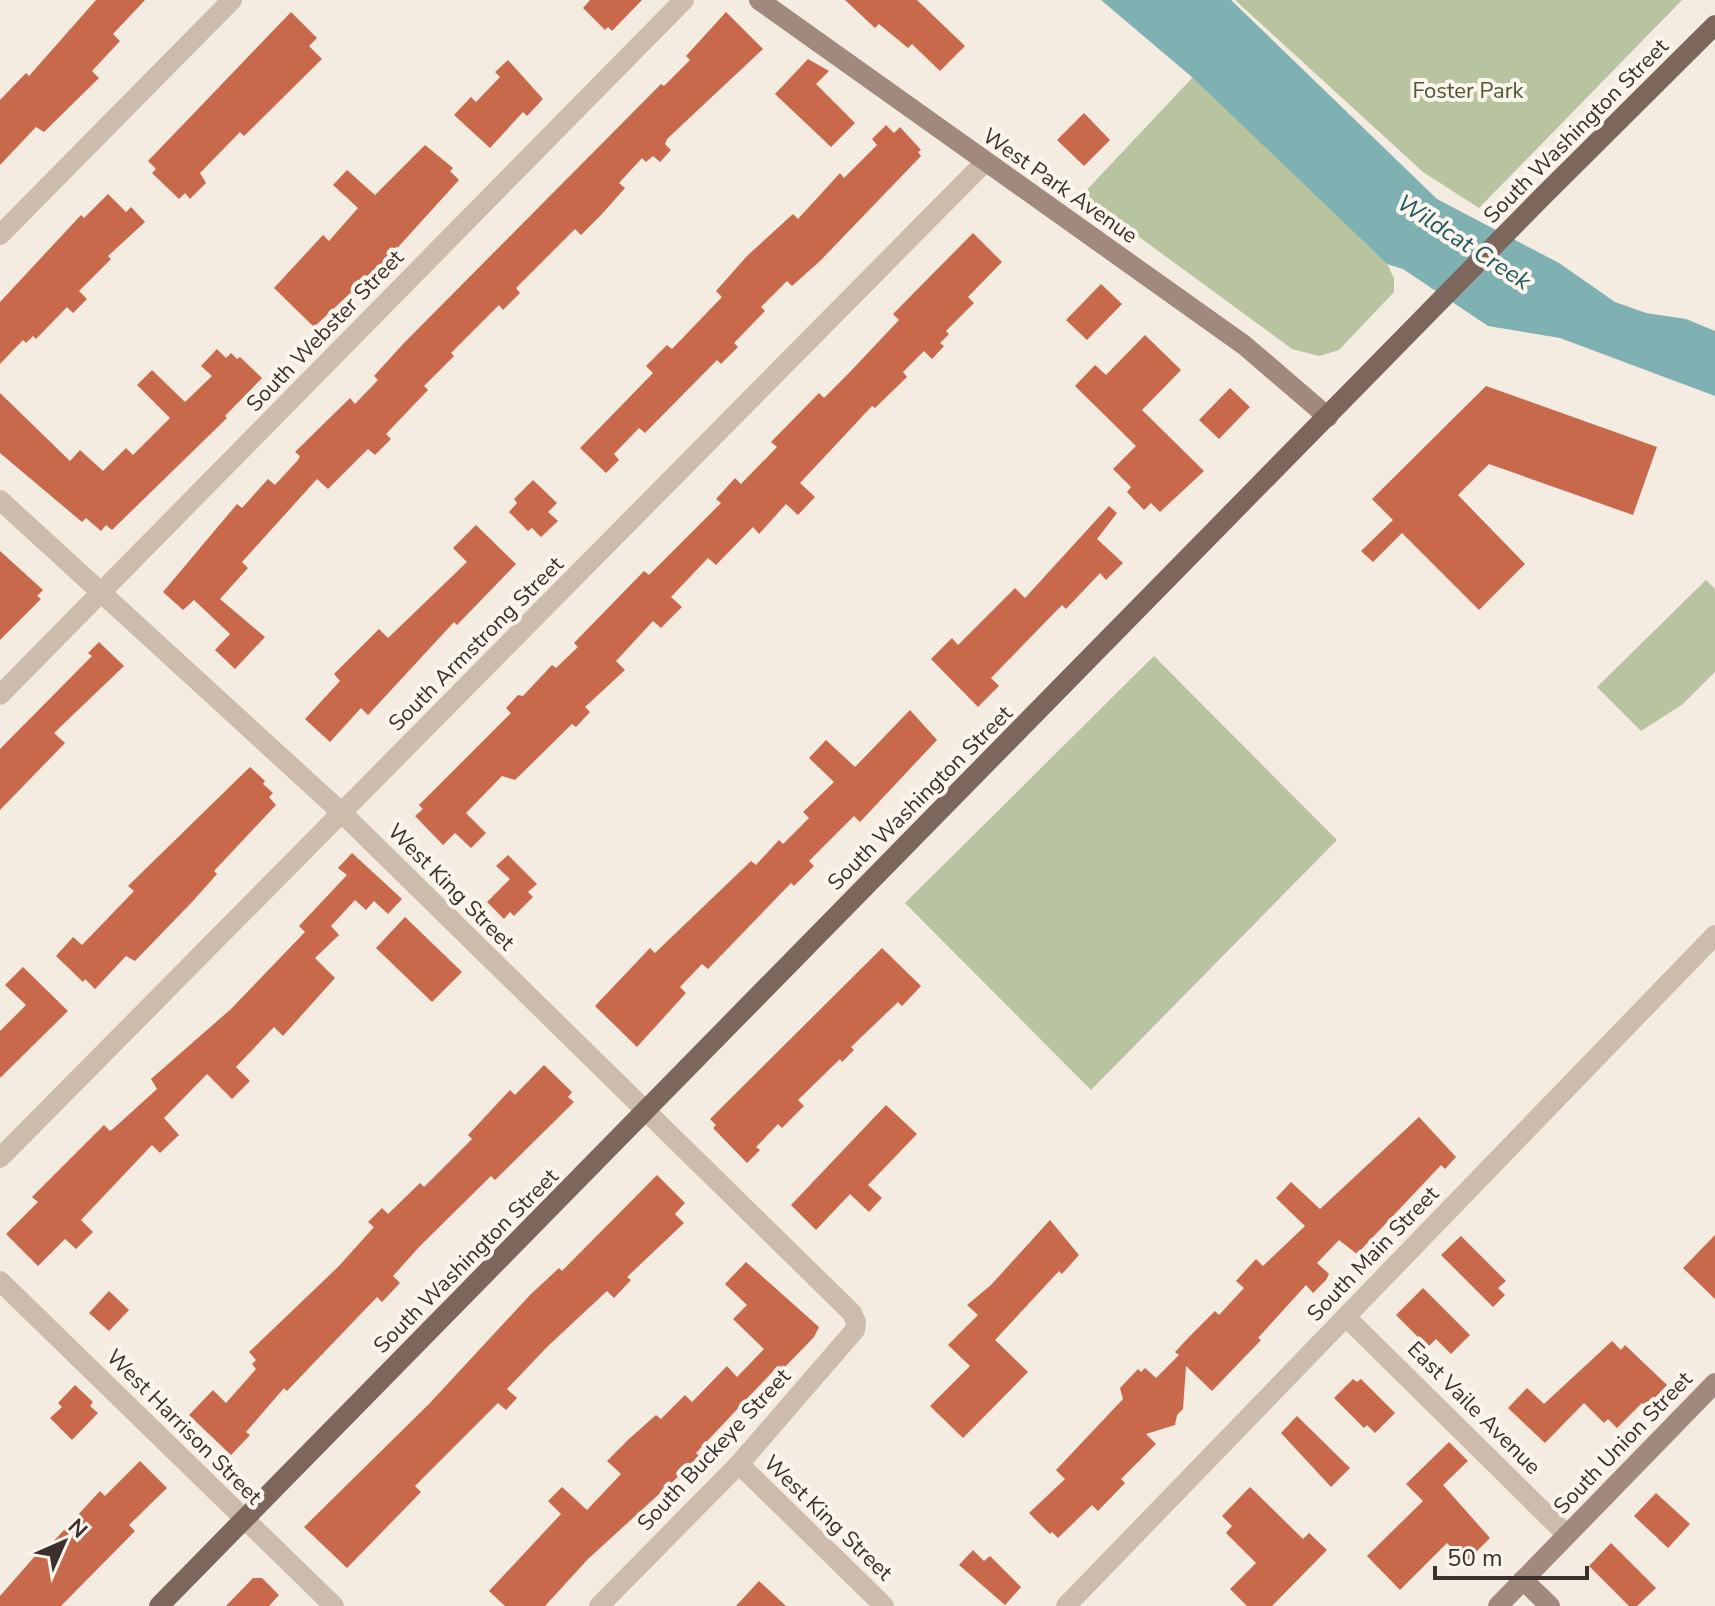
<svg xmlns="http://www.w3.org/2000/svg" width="1715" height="1606" font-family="'Nunito Sans',sans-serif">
<rect width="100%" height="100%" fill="#f4ebe1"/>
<g fill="#b8c4a0">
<path d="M1235,0H1682L1479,208L1423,172Z"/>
<path d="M1193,77L1387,264L1394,278V292L1339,350L1319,356L1292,349L1082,195Z"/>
<path d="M1706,580L1715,589V672L1683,704L1641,731L1597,687Z"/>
<path d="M1154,656L1337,840L1091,1090L905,903Z"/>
</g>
<path fill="#7fb0b2" d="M1101,0H1231L1437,199L1559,263L1615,302L1646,313L1686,319L1715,331V396L1560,338L1488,326L1403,269L1387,264L1193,78Z"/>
<g fill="#c8694b">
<path d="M96,0H145L113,34L120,41L92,71L99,78L44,132L36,127L0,165V100L26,73L29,76Z"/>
<path d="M590,0H642L612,31L608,27L605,30L583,8Z"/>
<path d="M845,0H917L965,46L940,71L912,44L908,48L879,24L875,28Z"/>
<path d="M291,12L317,38L309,46L322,59L244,136L240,132L200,173L206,183L190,199L185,193L179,199L152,173L156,169L148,161Z"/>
<path d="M726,12L763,49L667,139L665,144L671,150L660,162L653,156L646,162L642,158L619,183L625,188L601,215L581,235L575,229L516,288L520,293L503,310L499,305L451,353L454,356L424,386L428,390L386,434L391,439L375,455L368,449L328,489L317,479L242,562L248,568L220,599L265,637L235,669L215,650L230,634L194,600L183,610L163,592L237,504L242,508L268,479L275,485L298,460L300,456L295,452L350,398L355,404L378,380L374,376L403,344L661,84L664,86L690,60L686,56Z"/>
<path d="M808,59L829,71L816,84L855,123L831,147L775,94Z"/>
<path d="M508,60L543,99L527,116L523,112L490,148L454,115L471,97L476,102L500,77L495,72Z"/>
<path d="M1084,113L1110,140L1084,166L1057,140Z"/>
<path d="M886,125L894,133L900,127L921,150L918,152L921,156L820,261L792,286L787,281L761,307L765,311L734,343L738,347L721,364L717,360L645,433L639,428L614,454L619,460L606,473L580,448L653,373L646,366L667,345L672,349L722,297L716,291L747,256L793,214L798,219L840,173L844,178L877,145L872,139Z"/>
<path d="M425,145L453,168L450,171L459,180L390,256L314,327L274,288L323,235L329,241L358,208L333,185L347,170L375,195Z"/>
<path d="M108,194L126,212L131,207L145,222L108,256L111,259L79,291L87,299L73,313L67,307L36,339L33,336L26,343L23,340L0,364V302L81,215L84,218Z"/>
<path d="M973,233L1002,262L968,297L974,303L946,331L949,334L940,343L944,346L932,359L924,351L903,372L907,377L875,408L872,406L800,483L815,497L798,515L786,504L759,534L753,527L716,565L708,558L671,597L682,607L661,628L653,621L616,661L625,670L585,707L590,712L576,727L572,724L515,780L502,776L466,813L486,833L471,848L455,833L443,845L415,816L423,809L419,805L511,713L506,708L518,695L523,696L552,665L556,668L578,647L574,643L644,571L649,575L721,503L716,499L735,478L741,484L777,447L771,442L819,393L824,398L848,374L899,320L893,314Z"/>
<path d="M1101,284L1122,304L1087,340L1066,320Z"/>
<path d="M1145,335L1181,370L1142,410L1204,471L1160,512L1151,503L1144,510L1127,492L1131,487L1113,469L1136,446L1075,386L1095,365L1106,375Z"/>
<path d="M217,349L226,358L231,353L237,359L240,357L262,378L225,416L227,418L112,530L106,525L101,531L86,518L82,522L0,453V393L70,461L80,450L103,471L126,448L133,455L170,418L137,385L152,370L185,402L212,376L201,366Z"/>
<path d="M1486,386L1657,447L1633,515L1489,464L1458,495L1525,564L1479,610L1402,533L1373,562L1361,551L1393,520L1372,499Z"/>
<path d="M1230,388L1250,407L1219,439L1199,420Z"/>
<path d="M533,480L557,503L548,512L558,521L541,537L532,528L528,531L509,512L517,503L514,499Z"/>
<path d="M1109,506L1117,513L1097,539L1123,563L1106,580L1100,573L1066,609L1062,605L991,678L999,686L978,707L931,659L952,638L958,645L1015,588L1025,598Z"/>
<path d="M476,525L516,564L457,625L454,622L368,715L361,708L330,742L305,719L340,681L334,674L379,629L388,638L467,562L453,548Z"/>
<path d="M0,551L43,590L37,596L41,599L0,640Z"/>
<path d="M99,642L124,666L54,733L65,743L0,810V749L92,656L88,653Z"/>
<path d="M910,710L937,740L860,822L854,816L809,861L814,866L794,886L791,883L708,969L702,964L680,987L686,993L637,1047L595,1006L650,948L655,953L751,861L756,865L779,840L783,844L809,818L803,812L834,782L809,758L826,740L855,767Z"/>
<path d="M250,767L265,781L263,784L273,793L269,797L276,805L214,871L217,874L192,902L135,961L126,956L95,989L85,979L83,982L56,956L73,937L82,945L134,891L128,886Z"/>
<path d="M352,853L402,899L388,914L374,901L366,910L355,900L331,926L339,935L315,958L335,978L283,1036L274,1027L236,1067L250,1081L232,1099L207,1074L164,1118L179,1135L160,1153L152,1145L81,1220L93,1232L76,1249L65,1239L38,1266L6,1234L38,1202L32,1197L104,1125L110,1131L114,1128L157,1089L151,1079L231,1009L305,932L299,926L347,875L338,868Z"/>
<path d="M508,855L537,884L528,892L533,897L514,916L510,912L504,919L487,902L510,879L496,866Z"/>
<path d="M405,917L462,972L432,1002L376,948Z"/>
<path d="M882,948L921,986L902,1006L898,1002L851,1047L854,1050L842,1062L840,1059L798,1100L804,1106L782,1128L778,1124L756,1147L760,1150L747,1163L713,1128L716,1125L710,1119Z"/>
<path d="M23,967L68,1011L0,1078V1031L26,1005L5,985Z"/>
<path d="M544,1065L572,1092L568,1097L574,1102L495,1180L491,1176L420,1246L393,1276L400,1283L382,1302L377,1297L287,1391L284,1388L246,1432L250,1435L231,1455L189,1415L213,1390L226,1403L256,1369L252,1364L256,1360L249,1352L338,1267L374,1227L368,1222L382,1208L388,1214L420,1183L424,1187L472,1139L468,1135L510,1090L515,1095Z"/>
<path d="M886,1105L917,1134L868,1185L882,1198L869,1212L850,1194L816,1230L791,1205Z"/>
<path d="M1419,1117L1456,1157L1445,1169L1441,1165L1357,1254L1339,1240L1317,1263L1329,1274L1326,1280L1313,1293L1306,1285L1258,1338L1261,1340L1212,1391L1186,1366L1183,1409L1177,1415L1175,1425L1146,1434L1156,1444L1121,1479L1125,1483L1098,1511L1092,1505L1058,1538L1052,1532L1050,1534L1029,1513L1065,1479L1056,1470L1123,1399L1120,1388L1138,1369L1141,1372L1145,1368L1156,1378L1179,1355L1175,1352L1190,1336L1215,1311L1219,1315L1244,1288L1236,1281L1256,1259L1263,1266L1305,1226L1276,1198L1291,1182L1320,1209Z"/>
<path d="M657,1175L685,1203L675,1214L684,1223L627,1277L631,1280L614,1298L607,1291L547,1347L507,1389L517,1398L506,1410L498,1403L415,1486L421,1492L347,1568L304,1527L429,1404L530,1295L559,1268L562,1271Z"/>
<path d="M1050,1220L1079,1255L1062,1274L1059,1271L995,1340L1028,1372L963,1438L930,1406L970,1366L948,1345L978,1315L967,1305L991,1285Z"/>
<path d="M1715,1235V1299L1683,1268Z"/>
<path d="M1461,1236L1506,1281L1498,1288L1505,1295L1493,1307L1441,1255Z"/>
<path d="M746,1262L819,1327L814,1337L780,1372L776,1368L696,1453L699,1456L681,1474L588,1559L545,1606H505L489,1591L561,1514L548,1501L562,1487L587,1510L621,1474L607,1461L629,1439L656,1415L661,1419L685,1395L692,1402L727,1366L737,1377L764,1349L733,1319L747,1305L725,1284Z"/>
<path d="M1423,1288L1470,1335L1451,1354L1436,1339L1428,1347L1396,1315Z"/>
<path d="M109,1291L129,1310L109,1331L89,1313Z"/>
<path d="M1612,1341L1621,1350L1625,1345L1667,1385L1646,1407L1642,1403L1617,1428L1608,1419L1604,1423L1584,1403L1545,1443L1508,1408L1527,1388L1544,1404Z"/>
<path d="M1353,1379L1357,1382L1361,1379L1395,1413L1375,1433L1367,1425L1364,1428L1334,1398Z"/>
<path d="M75,1385L93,1402L90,1406L98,1413L72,1440L50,1418L62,1407L58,1403Z"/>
<path d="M1297,1416L1350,1468L1331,1487L1281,1433Z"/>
<path d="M1449,1442L1468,1461L1443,1485L1490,1538L1466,1562L1447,1543L1400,1590L1367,1556L1423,1501L1406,1484Z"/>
<path d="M140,1461L167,1488L129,1525L135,1531L61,1606H0V1596L36,1555L39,1557L100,1491L105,1496Z"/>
<path d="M1250,1487L1303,1539L1309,1533L1327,1550L1272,1606H1247L1230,1589L1256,1563L1226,1533L1232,1526L1222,1516Z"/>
<path d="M1656,1493L1690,1524L1668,1548L1634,1516Z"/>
<path d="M1611,1543L1656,1588L1637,1606H1629L1589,1566Z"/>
<path d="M973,1550L984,1561L990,1556L1021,1587L1005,1605L959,1565Z"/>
<path d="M253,1578H262L279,1595L269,1606H226Z"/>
<path d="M759,1581L786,1606H736Z"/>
</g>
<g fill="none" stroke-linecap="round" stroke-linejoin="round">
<g stroke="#cdbbac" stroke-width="20">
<path d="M0,235L232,0"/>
<path d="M0,500L342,813L852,1313L856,1322L855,1330L739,1464L599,1606"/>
<path d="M0,695L684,0"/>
<path d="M0,1158L985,162"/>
<path d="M0,1281L334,1606"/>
<path d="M1346,1317L1567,1535"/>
<path d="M739,1464L884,1606"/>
<path d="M1066,1606L1715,935"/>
</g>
<g stroke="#a18a7d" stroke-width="20">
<path d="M759,0L1244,345L1328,417"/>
<path d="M1523,1580L1550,1606"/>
<path d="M1498,1606L1715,1383"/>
</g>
<path stroke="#7d675c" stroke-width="20" d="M159,1606L1542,197L1715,25"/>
</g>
<g text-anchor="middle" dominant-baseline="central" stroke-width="8" stroke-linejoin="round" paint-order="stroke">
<g font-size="22" fill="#4a5a2e" stroke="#fbf5ee">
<text x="1468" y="91">Foster Park</text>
</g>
<g font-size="22" fill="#3b302b" stroke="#fbf5ee">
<text transform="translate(1576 131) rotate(-45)">South Washington Street</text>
<text transform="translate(1060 186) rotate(35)">West Park Avenue</text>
<text transform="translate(325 331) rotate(-46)">South Webster Street</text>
<text transform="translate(476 644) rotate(-45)">South Armstrong Street</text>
<text transform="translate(920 798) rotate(-45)">South Washington Street</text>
<text transform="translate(451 887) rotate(45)">West King Street</text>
<text transform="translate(1373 1254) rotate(-46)">South Main Street</text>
<text transform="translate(466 1261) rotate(-45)">South Washington Street</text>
<text transform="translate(1474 1408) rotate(45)">East Vaile Avenue</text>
<text transform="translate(184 1427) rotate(45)">West Harrison Street</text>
<text transform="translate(1623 1443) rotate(-46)">South Union Street</text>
<text transform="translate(714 1450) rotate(-47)">South Buckeye Street</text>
<text transform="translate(828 1518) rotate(44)">West King Street</text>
</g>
<g font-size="24" font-style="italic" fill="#1f5a5e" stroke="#fbf5ee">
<text transform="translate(1464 242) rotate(33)">Wildcat Creek</text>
</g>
</g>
<g transform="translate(64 1542) rotate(45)" stroke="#fbf5ee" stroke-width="6" paint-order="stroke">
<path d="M0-6L14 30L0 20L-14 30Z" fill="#3b302b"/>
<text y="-12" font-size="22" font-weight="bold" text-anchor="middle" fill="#3b302b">N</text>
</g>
<path d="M1435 1566v12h152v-12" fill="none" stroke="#3b302b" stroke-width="4"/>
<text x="1447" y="1566" font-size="24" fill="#3b302b" stroke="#fbf5ee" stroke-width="6" paint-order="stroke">50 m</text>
</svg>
